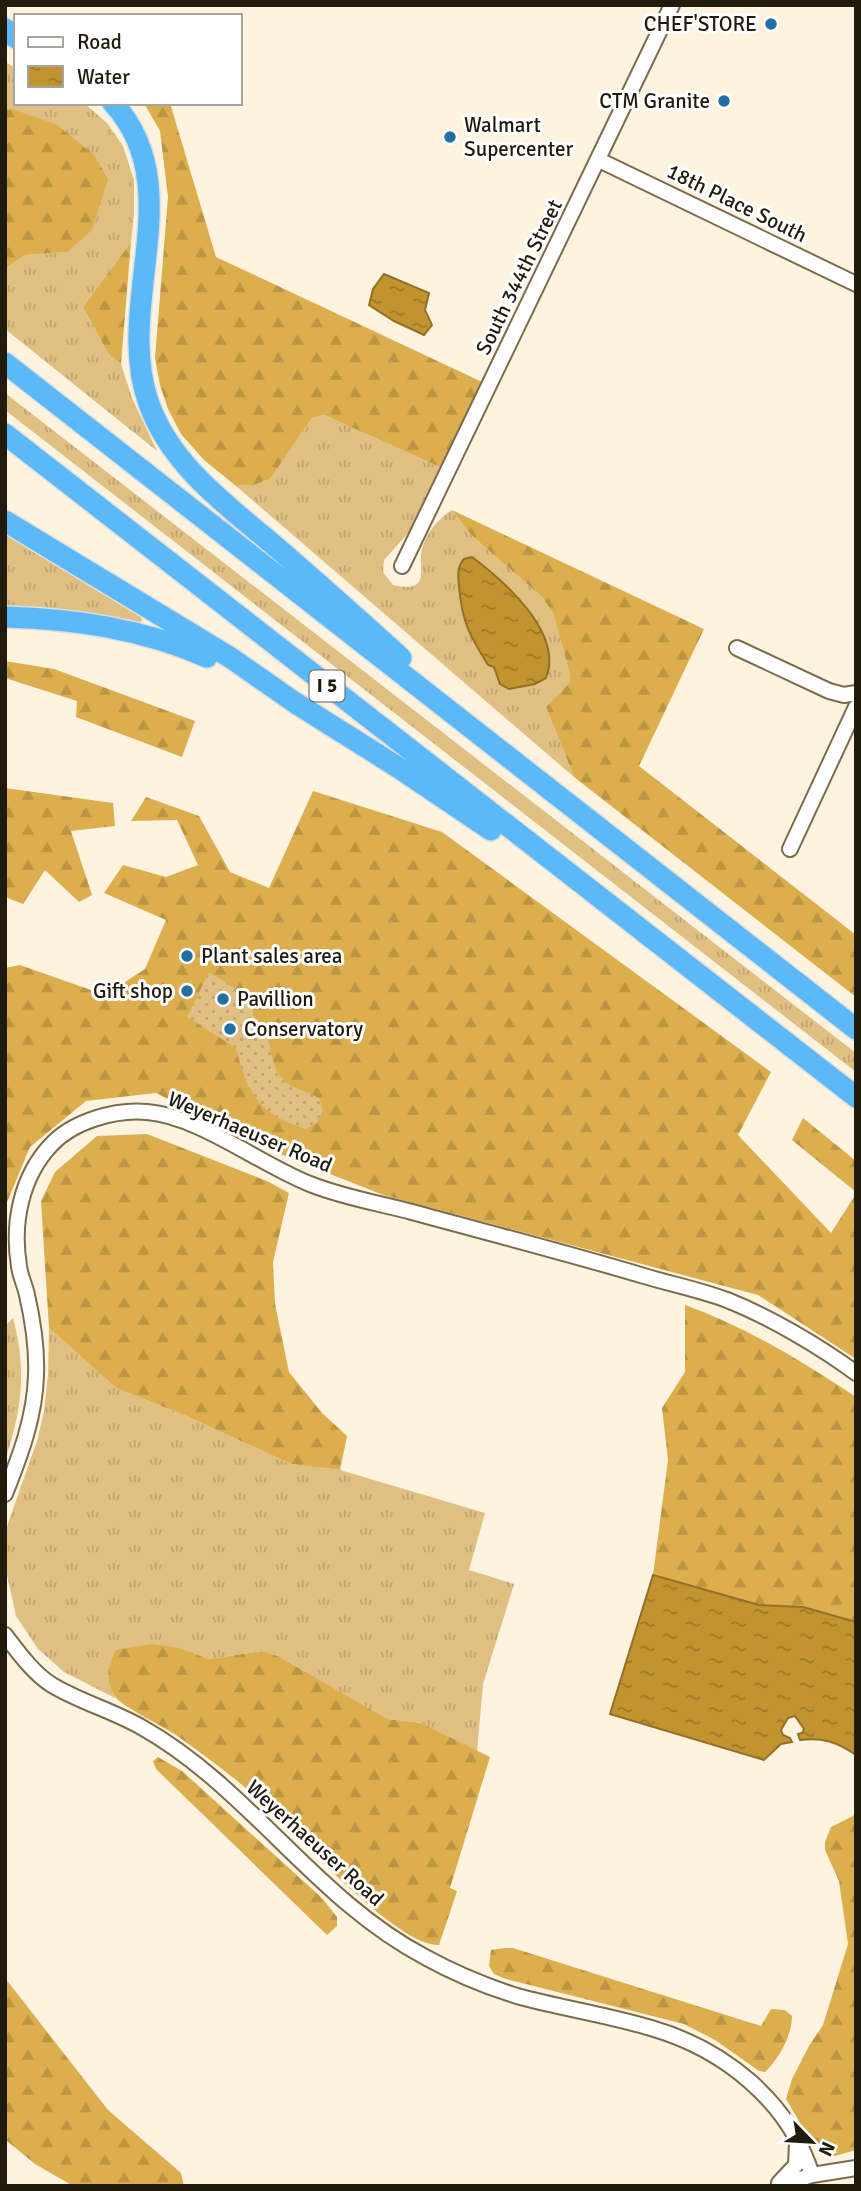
<svg xmlns="http://www.w3.org/2000/svg" width="861" height="2191" font-family="Signika,sans-serif">
  <defs>
    <pattern id="grass-tufts" width="24" height="20" patternUnits="userSpaceOnUse" patternTransform="scale(1.75)"><rect width="24" height="20" fill="#dfbf82"/><path d="M3 7l-1-3M5 7V3M7 7l1-3M15 17l-1-3M17 17v-4M19 17l1-3" fill="none" stroke="#bfa46f"/></pattern>
    <pattern id="forest-firs" width="22" height="20" patternUnits="userSpaceOnUse" patternTransform="scale(1.75)"><rect width="22" height="20" fill="#dcae4d"/><path d="M5 1l3.5 6h-7zM16 11l3.5 6h-7z" fill="#bc9542"/></pattern>
    <pattern id="garden-dots" width="8" height="8" patternUnits="userSpaceOnUse" patternTransform="scale(1.75)"><rect width="8" height="8" fill="#dfbf82"/><path d="M2 2h.1M6 6h.1" fill="none" stroke="#bfa46f" stroke-width="1.8" stroke-linecap="round"/></pattern>
    <pattern id="water-ripples" width="26" height="14" patternUnits="userSpaceOnUse" patternTransform="scale(1.75)"><rect width="26" height="14" fill="#c29430"/><path d="M2 4q2-2 4 0t4 0M15 11q2-2 4 0t4 0" fill="none" stroke="#9d7827"/></pattern>
  </defs>
  <rect width="100%" height="100%" fill="#fef3df"/>
  <path fill="url(#grass-tufts)" d="M 5,62 L 16,68 L 16,103 L 84,103 L 107,123 L 123,146 L 134,180 L 134,214 L 131,242 L 83,307 L 109,355 L 121,364 L 132,398 L 157,451 L 5,329 L 5,269 L 25,255 L 67,252 L 12,109 L 5,110 Z
    M 5,393 L 856,1053 L 856,1072 L 5,410 Z
    M 324,415 L 442,468 L 412,529 L 384,560 L 383,572 L 393,585 C 433,594 417,568 422,549 C 426,533 439,518 452,510 L 471,535 L 542,597 L 553,613 L 570,674 L 569,683 L 546,707 L 574,777 L 236,486 L 254,485 L 270,479 L 312,418 Z
    M 5,530 L 141,614 L 142,621 L 136,623 L 68,610 L 5,607 Z
    M 13,1318 C 27,1369 22,1411 5,1460 L 5,1326 Z
    M 49,1328 L 116,1388 L 184,1415 L 291,1464 L 340,1470 L 485,1513 L 469,1570 L 514,1584 L 483,1684 L 477,1752 L 421,1723 L 388,1719 L 278,1656 L 262,1651 L 209,1659 L 180,1648 L 110,1686 L 115,1698 L 64,1672 L 38,1649 L 16,1616 L 6,1570 L 5,1532 L 38,1438 L 44,1411 L 48,1376 Z"/>
  <path fill="url(#forest-firs)" d="M 144,103 L 170,103 L 216,257 L 482,382 L 442,468 L 324,415 L 312,418 L 270,479 L 254,485 L 236,486 L 204,460 L 181,434 L 168,409 L 160,385 L 155,358 L 168,197 L 160,131 Z
    M 12,109 L 56,124 L 94,155 L 108,179 L 92,230 L 67,252 L 25,255 L 5,269 L 5,110 Z
    M 131,242 L 121,364 L 109,355 L 83,307 Z
    M 452,510 L 704,629 L 639,766 L 856,935 L 856,997 L 574,777 L 546,707 L 569,683 L 570,674 L 553,613 L 542,597 L 471,535 Z
    M 5,661 L 54,669 L 195,721 L 182,757 L 76,717 L 77,701 L 5,678 Z
    M 5,788 L 113,803 L 115,826 L 71,831 L 92,895 L 79,902 L 45,870 L 23,904 L 5,897 Z
    M 313,791 L 442,832 L 771,1072 L 738,1135 L 831,1233 L 856,1194 L 856,1359 L 758,1295 L 383,1195 L 265,1148 L 156,1093 L 86,1101 L 30,1147 L 5,1207 L 5,968 L 20,965 L 105,995 L 145,969 L 166,920 L 104,893 L 123,865 L 166,877 L 198,865 L 177,820 L 131,821 L 146,797 L 199,816 L 230,872 L 269,888 Z
    M 803,1118 L 856,1161 L 856,1192 L 792,1140 Z
    M 147,1134 L 267,1181 L 289,1193 L 273,1262 L 275,1304 L 289,1372 L 322,1413 L 347,1436 L 340,1470 L 291,1464 L 184,1415 L 116,1388 L 49,1328 L 41,1201 L 55,1172 L 97,1136 Z
    M 685,1305 C 746,1327 802,1361 856,1397 L 856,1622 L 803,1607 L 759,1605 L 653,1575 L 668,1460 L 662,1408 L 685,1372 Z
    M 151,1644 L 180,1648 L 209,1659 L 262,1651 L 278,1656 L 388,1719 L 421,1723 L 490,1757 L 450,1888 L 457,1891 L 439,1945 C 396,1946 298,1835 264,1804 C 237,1779 205,1756 176,1735 C 163,1726 120,1706 114,1695 C 105,1680 108,1664 116,1650 Z
    M 158,1757 L 182,1771 L 322,1898 L 337,1917 L 337,1926 L 327,1935 L 156,1769 L 153,1761 Z
    M 856,1812 L 856,2150 L 831,2157 L 812,2143 L 786,2099 L 792,2079 L 809,2046 L 823,2025 L 848,1944 L 839,1881 L 825,1850 L 825,1842 L 831,1827 L 853,1816 Z
    M 505,1948 L 513,1948 L 761,2026 L 771,2009 L 785,2010 L 792,2016 C 792,2035 779,2059 765,2072 L 759,2071 L 715,2040 L 684,2024 L 506,1979 L 494,1974 L 489,1966 L 491,1950 Z
    M 5,1978 L 108,2110 L 181,2173 L 184,2186 L 73,2186 L 35,2164 L 7,2141 L 5,2138 Z"/>
  <path fill="url(#garden-dots)" d="M 209,972 L 242,993 L 253,1005 L 253,1016 C 275,1031 266,1058 281,1077 C 292,1090 307,1090 320,1099 L 323,1110 L 317,1123 L 306,1129 C 259,1115 247,1093 236,1048 L 187,1017 Z"/>
  <path fill="url(#water-ripples)" stroke="#927026" stroke-width="2" d="M 384,274 L 429,293 L 425,310 L 432,325 L 424,335 L 394,321 L 369,305 L 373,289 Z
    M 472,557 C 504,581 564,633 546,678 L 535,684 L 509,689 L 500,684 L 494,667 L 488,665 C 469,634 462,622 459,586 C 458,575 457,567 464,559 Z
    M 653,1575 L 759,1605 L 803,1607 L 856,1622 L 856,1755 C 837,1742 822,1737 800,1740 L 798,1734 L 802,1733 L 804,1729 L 795,1716 L 788,1718 L 781,1730 L 783,1735 L 790,1738 L 792,1742 L 781,1744 L 764,1760 L 610,1714 Z"/>
  <g fill="none" stroke-linecap="round" stroke-linejoin="round">
    <defs>
      <path id="minor" d="M 599,160 L 856,284
        M 402,566 L 672,5
        M 737,648 L 829,691 L 844,695 L 856,693
        M 790,849 L 856,707
        M 5,1494 C 20,1456 35,1417 36,1375 C 37,1349 33,1321 27,1295 C 25,1285 20,1276 19,1266 C 12,1223 21,1177 51,1145 C 73,1121 116,1109 147,1112 C 199,1116 261,1165 310,1184 C 342,1197 378,1203 412,1212 C 489,1233 567,1253 644,1276 C 671,1284 700,1290 727,1300 C 770,1317 819,1346 856,1373
        M 5,1635 C 18,1652 34,1674 52,1685 C 80,1702 114,1711 143,1728 C 249,1788 316,1900 425,1957 C 454,1973 485,1986 517,1996 C 561,2008 607,2015 651,2028 C 724,2049 789,2101 812,2175
        M 779,2183 L 796,2165 L 797,2143
        M 780,2186 L 812,2175 L 856,2168"/>
      <path id="highway" d="M 5,29 L 16,38
        M 113,103 C 191,188 113,305 149,404 C 172,468 232,509 282,552 C 322,587 362,622 401,658
        M 5,363 L 856,1029
        M 5,434 L 856,1097
        M 5,521 L 231,658 L 294,702 L 399,768 L 491,830
        M 5,617 C 76,619 142,629 207,657"/>
    </defs>
    <use href="#minor" stroke="#7b6c4e" stroke-width="18"/>
    <use href="#highway" stroke="#e0dfdd" stroke-width="24"/>
    <use href="#minor" stroke="#fff" stroke-width="14"/>
    <use href="#highway" stroke="#5cb9f9" stroke-width="21"/>
  </g>
  <g fill="#2270a2" stroke="#fff" stroke-width="2.5">
    <circle cx="771" cy="24" r="7"/>
    <circle cx="724" cy="101" r="7"/>
    <circle cx="450" cy="137" r="7"/>
    <circle cx="187" cy="956" r="7"/>
    <circle cx="187" cy="991" r="7"/>
    <circle cx="223" cy="999" r="7"/>
    <circle cx="230" cy="1029" r="7"/>
  </g>
  <g text-anchor="middle" dominant-baseline="central" stroke-width="6" stroke-linejoin="round" paint-order="stroke">
    <rect fill="#fff" stroke="#645f56" stroke-width="2" x="309.5" y="670.5" width="35" height="31" rx="5"/>
    <g font-size="19" font-weight="bold" fill="#211b0e">
      <text x="327" y="686">I 5</text>
    </g>
    <g font-size="21" fill="#211b0e" stroke="#fff" text-anchor="start">
      <text x="757" y="24" text-anchor="end">CHEF'STORE</text>
      <text x="710" y="101" text-anchor="end">CTM Granite</text>
      <text x="464" y="125">Walmart<tspan x="464" dy="24">Supercenter</tspan></text>
      <text x="201" y="956">Plant sales area</text>
      <text x="173" y="991" text-anchor="end">Gift shop</text>
      <text x="237" y="999">Pavillion</text>
      <text x="244" y="1029">Conservatory</text>
    </g>
    <g font-size="21" fill="#211b0e" stroke="#fff">
      <text transform="translate(737 203) rotate(26)">18th Place South</text>
      <text transform="translate(519 277) rotate(-64)">South 344th Street</text>
      <text transform="translate(250 1132) rotate(23)">Weyerhaeuser Road</text>
      <text transform="translate(315 1843) rotate(42)">Weyerhaeuser Road</text>
    </g>
  </g>
  <rect width="861" height="2191" fill="none" stroke="#211b0e" stroke-width="14"/>
  <rect x="14" y="14" width="228" height="91" fill="#ffffff" stroke="#a6a49f" stroke-width="2"/>
  <rect x="28" y="37" width="35" height="10" fill="#ffffff" stroke="#a6a49f" stroke-width="2"/>
  <text x="77" y="49" font-size="21" fill="#211b0e">Road</text>
  <rect x="28" y="66" width="35" height="21" fill="url(#water-ripples)" stroke="#a6a49f" stroke-width="2"/>
  <text x="77" y="84" font-size="21" fill="#211b0e">Water</text>
  <g transform="translate(812 2142) rotate(115)" stroke="#ffffff" stroke-width="5" paint-order="stroke">
  <path d="M0-5L12 26L0 18L-12 26Z" fill="#211b0e"/>
  <text y="-10" font-size="19" font-weight="bold" text-anchor="middle" fill="#211b0e">N</text>
  </g>
</svg>
